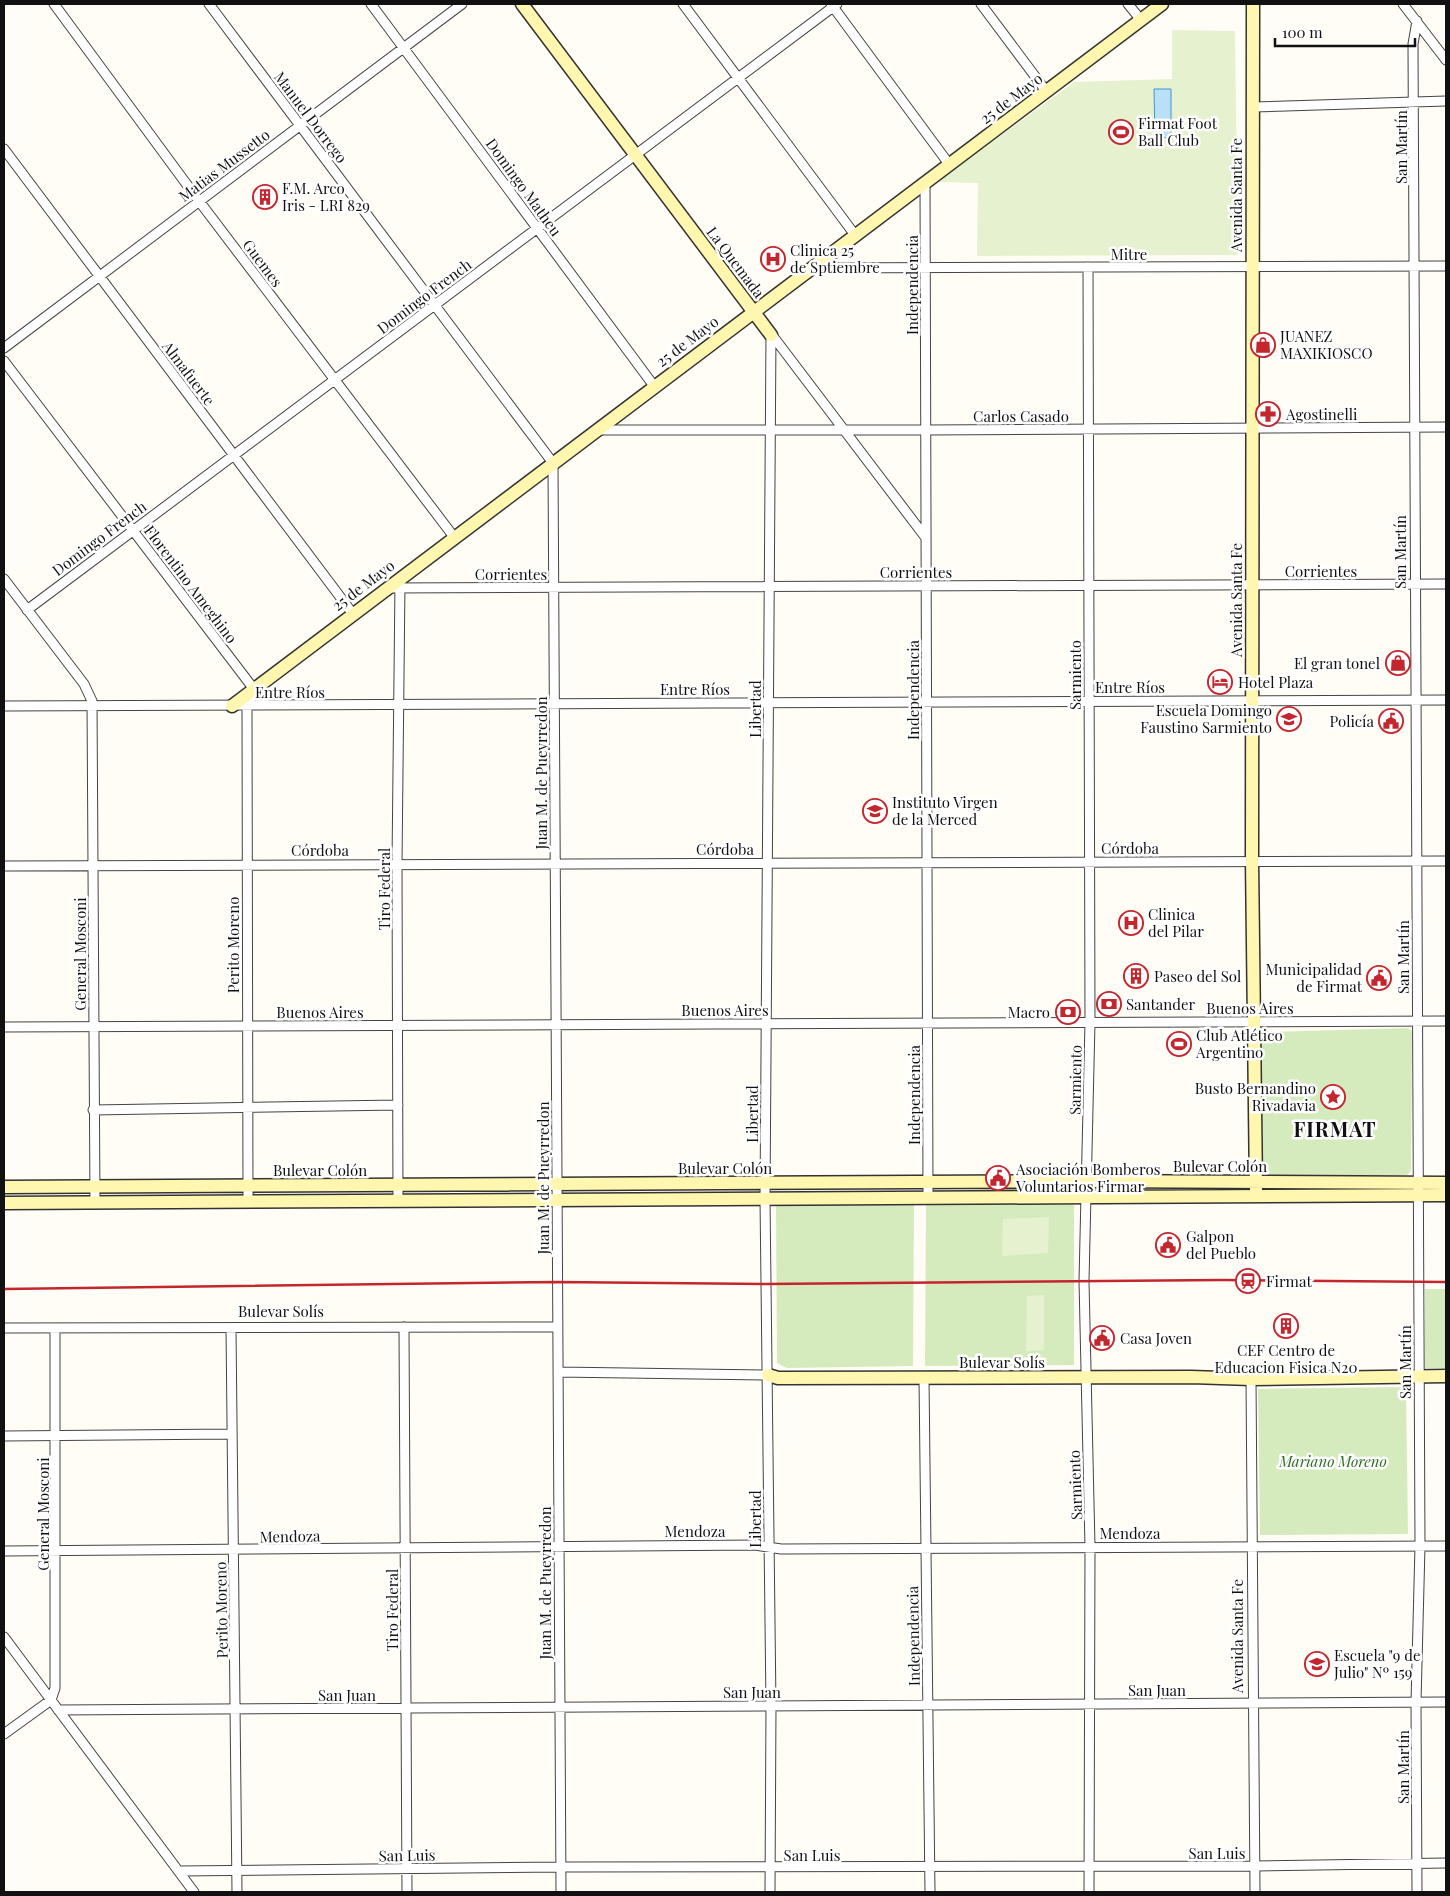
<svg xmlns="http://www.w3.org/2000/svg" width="1450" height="1896" font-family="'Playfair Display',serif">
  <rect width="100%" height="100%" fill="#fffdf5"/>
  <path fill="#d5ebbd" d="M 1408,1028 L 1412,1031 L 1411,1171 L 1407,1175 L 1268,1176 L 1260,1171 L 1259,1040 L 1267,1032 Z
    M 776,1204 L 914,1204 L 913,1366 L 787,1368 L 777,1363 Z
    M 926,1204 L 1074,1205 L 1074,1365 L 925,1366 Z
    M 1425,1289 L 1446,1289 L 1446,1368 L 1425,1368 Z
    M 1406,1387 L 1408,1534 L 1260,1535 L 1258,1389 Z"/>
  <path fill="#e6f2cf" d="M 1172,30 L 1235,31 L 1238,255 L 977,256 L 978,183 L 936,182 L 986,146 L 986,139 L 996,139 L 1074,82 L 1172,79 Z
    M 1049,1217 L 1048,1253 L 1002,1256 L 1003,1219 Z
    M 1044,1295 L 1044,1350 L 1026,1351 L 1027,1296 Z"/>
  <path fill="#b9e0f7" stroke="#3f96cf" d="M 1154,89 L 1171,89 L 1171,139 L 1162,137 L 1155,139 Z"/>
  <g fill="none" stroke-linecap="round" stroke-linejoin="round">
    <defs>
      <path id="street" d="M 54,4 L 199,201 L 454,537
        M 209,4 L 553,463 L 561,1892
        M 371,4 L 654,386
        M 683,4 L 855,235
        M 831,4 L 949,164
        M 981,4 L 1046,91
        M 1128,4 L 1141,20
        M 1403,4 L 1446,60
        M 1417,21 L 1413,44 L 1420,1546 L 1416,1702 L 1417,1892
        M 1253,107 L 1446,101
        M 4,149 L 353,614
        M 925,182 L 928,1198
        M 1088,267 L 1090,1022 L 1084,1281 L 1090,1547 L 1089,1892
        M 812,268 L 1446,266
        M 772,335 L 926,538
        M 4,348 L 462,4
        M 4,361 L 266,705
        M 597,430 L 926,430 L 1446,427
        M 4,579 L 84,684 L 92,701 L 95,1202
        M 389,588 L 1446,584
        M 27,610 L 837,4
        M 4,706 L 1446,700
        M 4,866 L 1446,861
        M 4,1027 L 1446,1021
        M 93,1110 L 398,1105
        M 398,1201 L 397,864 L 400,582
        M 248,1202 L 247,706 L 250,700
        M 404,1327 L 407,1892
        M 4,1328 L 557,1327
        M 231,1328 L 237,1892
        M 558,1372 L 768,1375
        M 924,1379 L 930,1892
        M 1251,1379 L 1255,1892
        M 4,1436 L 232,1434
        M 4,1551 L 755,1545 L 781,1549 L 1446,1546
        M 4,1637 L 194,1892
        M 58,1710 L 1446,1702
        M 4,1734 L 51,1700 L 55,1688 L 55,1328
        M 179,1871 L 560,1867 L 1255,1866 L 1446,1863
        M 770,1892 L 771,1706 L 765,1199 L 771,335"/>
      <path id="secondary" d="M 522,4 L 771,335
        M 1253,4 L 1252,861 L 1256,1189
        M 232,706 L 1162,4
        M 4,1187 L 1086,1181 L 1446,1183
        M 4,1203 L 1446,1195
        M 768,1375 L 778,1378 L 1191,1377 L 1251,1379 L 1446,1376"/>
    </defs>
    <use href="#street" stroke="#444" stroke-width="11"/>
    <use href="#secondary" stroke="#333" stroke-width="15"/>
    <use href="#street" stroke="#fff" stroke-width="9"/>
    <use href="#secondary" stroke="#fff6b0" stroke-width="12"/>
    <path stroke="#c4262e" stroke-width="2.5" d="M 4,1289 L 557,1282 L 766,1284 L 1221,1280 L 1446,1282"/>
  </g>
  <defs>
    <symbol id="stadium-ring" viewBox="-11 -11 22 22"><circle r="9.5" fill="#fff" stroke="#c4262e" stroke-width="1.5"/><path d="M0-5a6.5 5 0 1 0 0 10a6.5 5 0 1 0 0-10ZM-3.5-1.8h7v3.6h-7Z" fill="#c4262e"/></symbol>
    <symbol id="building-ring" viewBox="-11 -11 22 22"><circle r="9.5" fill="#fff" stroke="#c4262e" stroke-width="1.5"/><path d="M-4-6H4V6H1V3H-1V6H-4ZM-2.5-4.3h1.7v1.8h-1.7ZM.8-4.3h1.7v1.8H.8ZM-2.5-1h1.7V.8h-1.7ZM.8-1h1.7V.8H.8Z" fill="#c4262e"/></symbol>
    <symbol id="hospital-ring" viewBox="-11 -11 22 22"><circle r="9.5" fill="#fff" stroke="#c4262e" stroke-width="1.5"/><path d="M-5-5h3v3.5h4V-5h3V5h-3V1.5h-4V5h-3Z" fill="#c4262e"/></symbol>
    <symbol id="shop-ring" viewBox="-11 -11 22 22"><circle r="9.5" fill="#fff" stroke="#c4262e" stroke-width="1.5"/><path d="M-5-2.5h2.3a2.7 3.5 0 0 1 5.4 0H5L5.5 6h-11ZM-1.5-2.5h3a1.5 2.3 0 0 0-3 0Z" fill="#c4262e"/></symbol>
    <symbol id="pharmacy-ring" viewBox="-11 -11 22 22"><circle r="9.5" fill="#fff" stroke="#c4262e" stroke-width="1.5"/><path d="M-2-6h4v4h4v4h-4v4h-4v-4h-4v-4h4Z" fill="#c4262e"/></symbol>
    <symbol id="hotel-ring" viewBox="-11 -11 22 22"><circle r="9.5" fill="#fff" stroke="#c4262e" stroke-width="1.5"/><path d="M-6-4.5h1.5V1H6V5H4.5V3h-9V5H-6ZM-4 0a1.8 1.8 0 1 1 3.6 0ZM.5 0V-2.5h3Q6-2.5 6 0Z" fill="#c4262e"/></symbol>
    <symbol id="school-ring" viewBox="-11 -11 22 22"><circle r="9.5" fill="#fff" stroke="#c4262e" stroke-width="1.5"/><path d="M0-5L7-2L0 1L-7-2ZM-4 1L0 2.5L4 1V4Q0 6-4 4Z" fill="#c4262e"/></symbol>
    <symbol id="civic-ring" viewBox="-11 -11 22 22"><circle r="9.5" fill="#fff" stroke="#c4262e" stroke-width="1.5"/><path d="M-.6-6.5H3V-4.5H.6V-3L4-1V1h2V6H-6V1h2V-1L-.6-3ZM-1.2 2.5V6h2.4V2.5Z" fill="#c4262e"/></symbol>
    <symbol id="bank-ring" viewBox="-11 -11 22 22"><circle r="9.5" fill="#fff" stroke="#c4262e" stroke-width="1.5"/><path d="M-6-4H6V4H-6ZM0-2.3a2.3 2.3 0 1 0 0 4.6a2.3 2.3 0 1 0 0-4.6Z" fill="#c4262e"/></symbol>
    <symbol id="sight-ring" viewBox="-11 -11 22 22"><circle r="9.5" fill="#fff" stroke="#c4262e" stroke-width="1.5"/><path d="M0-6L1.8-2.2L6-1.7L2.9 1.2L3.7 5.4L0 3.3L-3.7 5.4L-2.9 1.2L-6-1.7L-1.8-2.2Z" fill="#c4262e"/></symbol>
    <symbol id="station-ring" viewBox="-11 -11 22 22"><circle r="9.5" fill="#fff" stroke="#c4262e" stroke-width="1.5"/><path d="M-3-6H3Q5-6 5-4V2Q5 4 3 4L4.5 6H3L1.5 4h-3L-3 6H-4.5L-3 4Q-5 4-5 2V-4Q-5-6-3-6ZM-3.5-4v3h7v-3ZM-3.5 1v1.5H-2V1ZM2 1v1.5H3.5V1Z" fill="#c4262e"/></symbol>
  </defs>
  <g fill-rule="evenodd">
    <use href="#stadium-ring" x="1107" y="118" width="28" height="28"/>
    <use href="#building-ring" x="251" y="183" width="28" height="28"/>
    <use href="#hospital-ring" x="759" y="245" width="28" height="28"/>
    <use href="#shop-ring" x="1249" y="331" width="28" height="28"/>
    <use href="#pharmacy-ring" x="1254" y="400" width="28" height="28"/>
    <use href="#shop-ring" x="1384" y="649" width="28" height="28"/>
    <use href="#hotel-ring" x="1206" y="668" width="28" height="28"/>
    <use href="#school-ring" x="1275" y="705" width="28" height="28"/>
    <use href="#civic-ring" x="1377" y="707" width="28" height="28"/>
    <use href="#school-ring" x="861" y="797" width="28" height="28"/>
    <use href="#hospital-ring" x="1117" y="909" width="28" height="28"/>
    <use href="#building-ring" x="1122" y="962" width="28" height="28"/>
    <use href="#civic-ring" x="1365" y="964" width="28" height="28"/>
    <use href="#bank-ring" x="1095" y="990" width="28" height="28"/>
    <use href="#bank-ring" x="1054" y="998" width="28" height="28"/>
    <use href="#stadium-ring" x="1165" y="1030" width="28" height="28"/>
    <use href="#sight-ring" x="1319" y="1083" width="28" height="28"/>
    <use href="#civic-ring" x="984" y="1164" width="28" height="28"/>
    <use href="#civic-ring" x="1154" y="1231" width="28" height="28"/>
    <use href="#station-ring" x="1234" y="1267" width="28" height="28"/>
    <use href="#building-ring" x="1272" y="1312" width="28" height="28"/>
    <use href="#civic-ring" x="1088" y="1324" width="28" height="28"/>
    <use href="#school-ring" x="1303" y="1650" width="28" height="28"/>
  </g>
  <g text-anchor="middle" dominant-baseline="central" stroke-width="5" stroke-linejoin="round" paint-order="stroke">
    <g font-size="15" fill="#111" stroke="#fff">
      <text transform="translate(1011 98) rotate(-37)">25 de Mayo</text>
      <text transform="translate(311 117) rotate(53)">Manuel Dorrego</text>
      <text transform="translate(1401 147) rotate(-90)">San Martín</text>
      <text transform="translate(224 165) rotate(-37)">Matias Mussetto</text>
      <text transform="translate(524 187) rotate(54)">Domingo Matheu</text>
      <text transform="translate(1236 195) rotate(-90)">Avenida Santa Fe</text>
      <text x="1129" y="254">Mitre</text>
      <text transform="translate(736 262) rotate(53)">La Quemada</text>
      <text transform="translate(263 263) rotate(53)">Guemes</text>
      <text transform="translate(912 285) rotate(-90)">Independencia</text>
      <text transform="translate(424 296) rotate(-37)">Domingo French</text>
      <text transform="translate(687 341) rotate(-37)">25 de Mayo</text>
      <text transform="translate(189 373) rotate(53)">Almafuerte</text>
      <text x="1021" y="416">Carlos Casado</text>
      <text transform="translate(99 538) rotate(-37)">Domingo French</text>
      <text transform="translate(1400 552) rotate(-90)">San Martín</text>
      <text x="1321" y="571">Corrientes</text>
      <text x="916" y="572">Corrientes</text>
      <text x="511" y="574">Corrientes</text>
      <text transform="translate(191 584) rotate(53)">Florentino Ameghino</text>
      <text transform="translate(363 585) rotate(-37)">25 de Mayo</text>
      <text transform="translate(1236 600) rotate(-90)">Avenida Santa Fe</text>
      <text transform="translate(1075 675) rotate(-90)">Sarmiento</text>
      <text x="1130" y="687">Entre Ríos</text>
      <text x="695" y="689">Entre Ríos</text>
      <text transform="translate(913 690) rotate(-90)">Independencia</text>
      <text x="290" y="692">Entre Ríos</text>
      <text transform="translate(755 709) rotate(-90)">Libertad</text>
      <text transform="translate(541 773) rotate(-90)">Juan M. de Pueyrredon</text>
      <text x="1130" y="848">Córdoba</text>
      <text x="725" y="849">Córdoba</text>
      <text x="320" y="850">Córdoba</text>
      <text transform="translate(384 889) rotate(-90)">Tiro Federal</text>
      <text transform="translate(233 945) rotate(-90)">Perito Moreno</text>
      <text transform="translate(80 954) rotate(-90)">General Mosconi</text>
      <text transform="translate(1403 957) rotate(-90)">San Martín</text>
      <text x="1250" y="1008">Buenos Aires</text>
      <text x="725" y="1010">Buenos Aires</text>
      <text x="320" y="1012">Buenos Aires</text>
      <text transform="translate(1075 1080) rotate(-89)">Sarmiento</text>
      <text transform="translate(914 1095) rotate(-90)">Independencia</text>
      <text transform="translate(752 1114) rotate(-90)">Libertad</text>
      <text x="1220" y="1166">Bulevar Colón</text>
      <text x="725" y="1168">Bulevar Colón</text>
      <text x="320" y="1170">Bulevar Colón</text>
      <text transform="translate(543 1178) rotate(-90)">Juan M. de Pueyrredon</text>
      <text x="281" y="1311">Bulevar Solís</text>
      <text x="1002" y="1362">Bulevar Solís</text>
      <text transform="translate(1405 1362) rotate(-90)">San Martín</text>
      <text transform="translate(1075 1485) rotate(-92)">Sarmiento</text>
      <text transform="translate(43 1514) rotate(-90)">General Mosconi</text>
      <text transform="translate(755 1519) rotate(-90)">Libertad</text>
      <text x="695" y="1531">Mendoza</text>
      <text x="1130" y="1533">Mendoza</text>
      <text transform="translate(290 1536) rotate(-1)">Mendoza</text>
      <text transform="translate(545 1583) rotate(-90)">Juan M. de Pueyrredon</text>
      <text transform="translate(221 1610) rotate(-91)">Perito Moreno</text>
      <text transform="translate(392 1610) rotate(-90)">Tiro Federal</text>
      <text transform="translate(913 1636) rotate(-91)">Independencia</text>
      <text transform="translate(1237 1636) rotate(-90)">Avenida Santa Fe</text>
      <text x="1157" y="1690">San Juan</text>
      <text x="752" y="1692">San Juan</text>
      <text x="347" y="1695">San Juan</text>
      <text transform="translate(1403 1767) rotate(-90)">San Martín</text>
      <text x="1217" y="1853">San Luis</text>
      <text transform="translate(407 1855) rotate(-1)">San Luis</text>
      <text x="812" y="1855">San Luis</text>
    </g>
    <g font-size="15" fill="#111" stroke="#fff" text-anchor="start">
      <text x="1138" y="123">Firmat Foot<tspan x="1138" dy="17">Ball Club</tspan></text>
      <text x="282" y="188">F.M. Arco<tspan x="282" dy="17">Iris - LRI 829</tspan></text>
      <text x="790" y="250">Clinica 25<tspan x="790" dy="17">de Sptiembre</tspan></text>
      <text x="1280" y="336">JUANEZ<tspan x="1280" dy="17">MAXIKIOSCO</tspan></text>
      <text x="1286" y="414">Agostinelli</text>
      <text x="1380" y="663" text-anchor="end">El gran tonel</text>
      <text x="1238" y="682">Hotel Plaza</text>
      <text x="1272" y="710" text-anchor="end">Escuela Domingo<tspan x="1272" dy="17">Faustino Sarmiento</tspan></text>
      <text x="1374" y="721" text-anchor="end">Policía</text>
      <text x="892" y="802">Instituto Virgen<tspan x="892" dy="17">de la Merced</tspan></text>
      <text x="1148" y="914">Clinica<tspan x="1148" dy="17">del Pilar</tspan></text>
      <text x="1362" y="969" text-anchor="end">Municipalidad<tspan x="1362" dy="17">de Firmat</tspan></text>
      <text x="1154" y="976">Paseo del Sol</text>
      <text x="1126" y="1004">Santander</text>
      <text x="1050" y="1012" text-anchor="end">Macro</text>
      <text x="1196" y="1035">Club Atlético<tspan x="1196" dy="17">Argentino</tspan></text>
      <text x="1316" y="1088" text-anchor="end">Busto Bernandino<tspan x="1316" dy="17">Rivadavia</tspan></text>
      <text x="1016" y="1169">Asociación Bomberos<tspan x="1016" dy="17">Voluntarios Firmar</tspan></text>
      <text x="1186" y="1236">Galpon<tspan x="1186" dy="17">del Pueblo</tspan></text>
      <text x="1266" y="1281">Firmat</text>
      <text x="1120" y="1338">Casa Joven</text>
      <text x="1286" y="1350" text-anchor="middle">CEF Centro de<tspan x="1286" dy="17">Educacion Fisica N20</tspan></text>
      <text x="1334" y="1655">Escuela "9 de<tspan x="1334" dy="17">Julio" Nº 159</tspan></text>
    </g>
    <g font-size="15" font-style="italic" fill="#2f6b1f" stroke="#fff">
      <text x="1333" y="1461">Mariano Moreno</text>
    </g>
    <g font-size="20" font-weight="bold" letter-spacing="1" fill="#111" stroke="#fff">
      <text x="1335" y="1128">FIRMAT</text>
    </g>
  </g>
  <rect width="1450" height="1896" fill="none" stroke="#111111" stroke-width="10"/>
  <path d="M1275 38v8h140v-8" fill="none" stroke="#111111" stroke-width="2.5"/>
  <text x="1282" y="38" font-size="15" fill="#111111" stroke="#ffffff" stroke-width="4" paint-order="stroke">100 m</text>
</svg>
